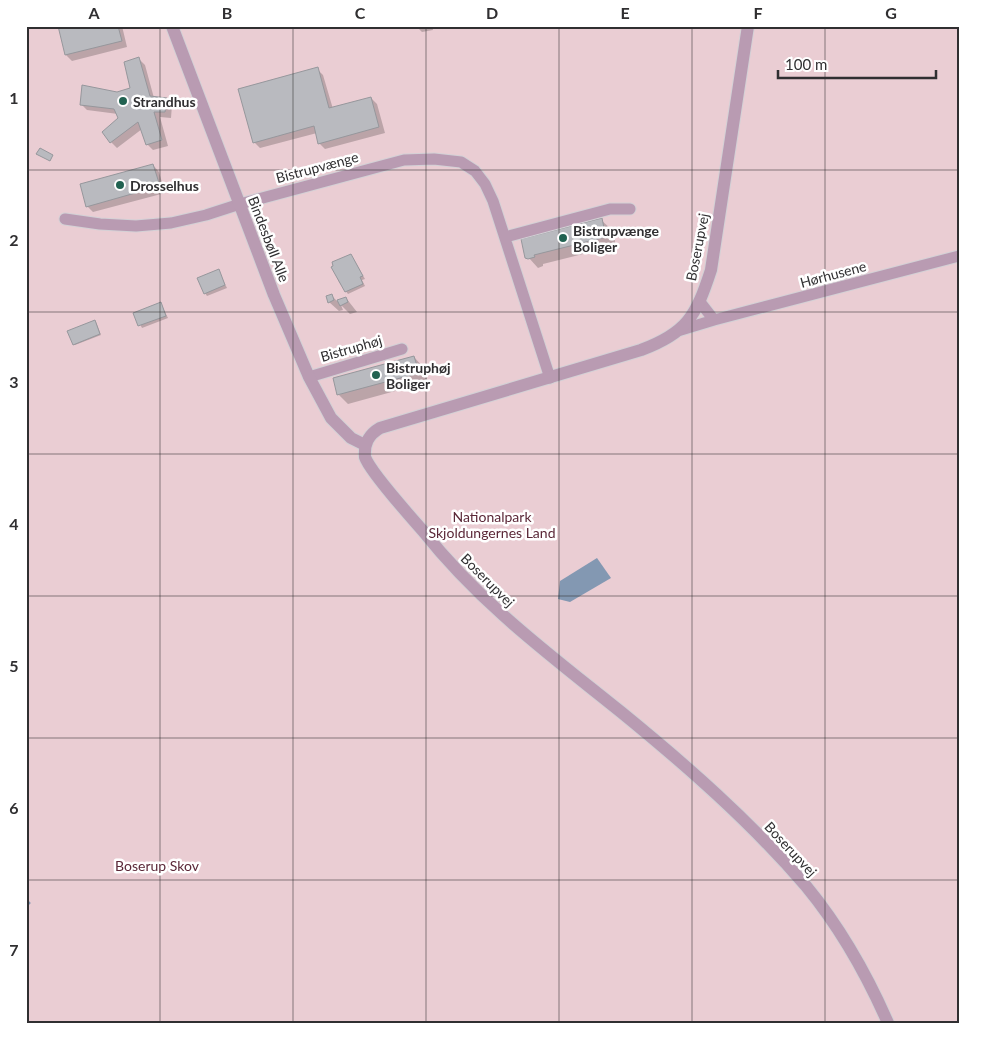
<svg xmlns="http://www.w3.org/2000/svg" width="985" height="1049" font-family="Lato,sans-serif">
  <rect width="100%" height="100%" fill="#f7f5fa"/>
  <path fill="#eacdd3" d="M 26,26 L 959,26 L 959,1023 L 26,1023 Z"/>
  <path fill="#8398b2" d="M 597,558 L 611,578 L 570,602 L 558,599 L 560,581 Z"/>
  <path fill="#0003" d="M 59,26 L 122,26 L 127,47 L 72,61 L 66,55 Z
    M 416,26 L 432,26 L 433,30 L 422,32 Z
    M 139,59 L 145,65 L 154,98 L 166,99 L 172,105 L 171,118 L 160,117 L 168,146 L 153,150 L 147,144 L 142,129 L 117,148 L 111,142 L 120,119 L 118,114 L 87,110 L 81,104 L 131,89 Z
    M 317,69 L 323,75 L 333,109 L 371,98 L 377,104 L 385,133 L 325,149 L 319,143 L 317,133 L 260,148 L 254,142 Z
    M 153,165 L 159,172 L 165,193 L 93,212 L 87,206 Z
    M 601,220 L 611,229 L 615,238 L 615,246 L 543,264 L 543,266 L 538,268 L 529,258 L 522,240 Z
    M 353,258 L 365,279 L 362,280 L 365,286 L 348,294 L 339,282 L 333,268 Z
    M 218,270 L 227,288 L 207,296 L 205,293 Z
    M 331,295 L 337,301 L 346,298 L 357,312 L 350,314 L 341,305 L 343,310 L 339,311 L 329,302 Z
    M 161,304 L 168,318 L 142,328 L 135,314 Z
    M 96,322 L 101,335 L 75,345 L 74,344 Z
    M 414,357 L 423,367 L 428,382 L 348,404 L 339,395 Z"/>
  <g fill="none" stroke-linecap="round" stroke-linejoin="round">
    <path stroke="#8398b2" stroke-width="3" d="M 26,904 L 29,903"/>
  </g>
  <path fill="#b9babf" stroke="#96979c" d="M 58,26 L 118,26 L 122,41 L 65,55 Z
    M 139,57 L 150,96 L 167,98 L 165,112 L 154,112 L 162,140 L 146,145 L 138,122 L 110,143 L 102,132 L 118,118 L 114,109 L 80,105 L 82,85 L 117,92 L 130,88 L 124,62 Z
    M 318,67 L 329,108 L 371,97 L 379,127 L 318,144 L 314,126 L 253,143 L 238,89 Z
    M 40,148 L 53,155 L 50,161 L 36,154 Z
    M 153,164 L 160,186 L 86,207 L 80,184 Z
    M 602,218 L 604,228 L 606,227 L 606,237 L 534,255 L 535,257 L 528,259 L 525,258 L 521,239 Z
    M 351,254 L 363,276 L 360,277 L 363,284 L 345,292 L 331,267 L 333,266 L 332,262 Z
    M 219,269 L 225,285 L 204,294 L 197,278 Z
    M 332,294 L 334,300 L 328,303 L 326,296 Z
    M 346,297 L 348,302 L 340,306 L 337,300 Z
    M 161,302 L 166,316 L 138,326 L 133,313 Z
    M 95,320 L 100,334 L 73,345 L 67,331 Z
    M 414,356 L 419,373 L 337,395 L 333,378 Z"/>
  <g fill="none" stroke-linecap="round" stroke-linejoin="round">
    <defs>
      <path id="minor" d="M 65,219 L 100,224 L 136,226 L 171,223 L 206,215 L 240,204 L 404,160 L 434,159 L 461,162 L 475,171 L 485,184 L 493,201 L 550,378
        M 505,237 L 610,209 L 630,209
        M 700,302 L 714,320 L 959,256
        M 681,330 L 714,320
        M 309,377 L 402,349"/>
      <path id="tertiary" d="M 172,26 L 274,295 L 309,377 L 331,418 L 351,438 L 365,445
        M 748,26 L 711,270 C 696,316 687,333 641,350 L 380,428 C 368,435 364,444 365,457 C 370,472 410,516 423,531 C 481,604 549,654 621,712 C 686,765 751,822 806,886 C 839,926 867,975 888,1023"/>
    </defs>
    <use href="#minor" stroke="#d3d1d6" stroke-width="13"/>
    <use href="#tertiary" stroke="#d3d1d6" stroke-width="14"/>
    <use href="#minor" stroke="#b99bb2" stroke-width="11"/>
    <use href="#tertiary" stroke="#b99bb2" stroke-width="12"/>
  </g>
  <path fill="none" stroke="#302f31" stroke-width="1" stroke-opacity="0.55" d="M 160,26 L 160,1023M 293,26 L 293,1023M 426,26 L 426,1023M 559,26 L 559,1023M 692,26 L 692,1023M 825,26 L 825,1023M 26,170 L 959,170M 26,312 L 959,312M 26,454 L 959,454M 26,596 L 959,596M 26,738 L 959,738M 26,880 L 959,880"/>
  <g fill="#216251" stroke="#fff" stroke-width="2">
    <circle cx="123" cy="101" r="5"/>
    <circle cx="120" cy="185" r="5"/>
    <circle cx="563" cy="238" r="5"/>
    <circle cx="376" cy="375" r="5"/>
  </g>
  <g text-anchor="middle" dominant-baseline="central" stroke-width="5" stroke-linejoin="round" paint-order="stroke">
    <g font-size="14" font-weight="bold" fill="#302f31" stroke="#fff" text-anchor="start">
      <text x="133" y="101">Strandhus</text>
      <text x="130" y="185">Drosselhus</text>
      <text x="573" y="230">Bistrupvænge<tspan x="573" dy="16">Boliger</tspan></text>
      <text x="386" y="367">Bistruphøj<tspan x="386" dy="16">Boliger</tspan></text>
    </g>
    <g font-size="14" fill="#302f31" stroke="#fff">
      <text transform="translate(317 167) rotate(-15)">Bistrupvænge</text>
      <text transform="translate(269 239) rotate(69)">Bindesbøll Alle</text>
      <text transform="translate(697 247) rotate(-79)">Boserupvej</text>
      <text transform="translate(833 274) rotate(-15)">Hørhusene</text>
      <text transform="translate(351 348) rotate(-16)">Bistruphøj</text>
      <text transform="translate(488 580) rotate(45)">Boserupvej</text>
      <text transform="translate(791 849) rotate(47)">Boserupvej</text>
    </g>
    <g font-size="14" fill="#5b2838" stroke="#fff">
      <text x="492" y="516">Nationalpark<tspan x="492" dy="16">Skjoldungernes Land</tspan></text>
      <text x="157" y="865">Boserup Skov</text>
    </g>
  </g>
  <rect width="985" height="1049" fill="none" stroke="#ffffff" stroke-width="55"/>
  <path d="M778 70v8h158v-8" fill="none" stroke="#302f31" stroke-width="2.5"/>
  <text x="785" y="70" font-size="15" fill="#302f31" stroke="#ffffff" stroke-width="4" paint-order="stroke">100 m</text>
  <rect x="28" y="28" width="930" height="994" fill="none" stroke="#302f31" stroke-width="2"/>
  <g font-size="16" text-anchor="middle" font-weight="bold" fill="#302f31">
    <text x="94" y="19">A</text>
    <text x="227" y="19">B</text>
    <text x="360" y="19">C</text>
    <text x="492" y="19">D</text>
    <text x="625" y="19">E</text>
    <text x="758" y="19">F</text>
    <text x="891" y="19">G</text>
    <text x="14" y="104">1</text>
    <text x="14" y="246">2</text>
    <text x="14" y="388">3</text>
    <text x="14" y="530">4</text>
    <text x="14" y="672">5</text>
    <text x="14" y="814">6</text>
    <text x="14" y="956">7</text>
  </g>
</svg>
